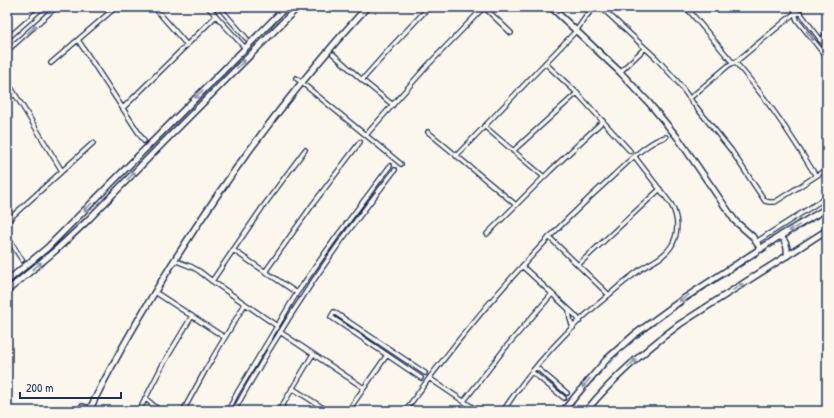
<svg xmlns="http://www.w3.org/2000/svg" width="834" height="418" font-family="'Patrick Hand',sans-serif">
  <rect width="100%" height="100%" fill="#fbf7ec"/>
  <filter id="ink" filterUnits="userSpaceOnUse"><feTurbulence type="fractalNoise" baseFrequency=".025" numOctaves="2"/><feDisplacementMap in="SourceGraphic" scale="8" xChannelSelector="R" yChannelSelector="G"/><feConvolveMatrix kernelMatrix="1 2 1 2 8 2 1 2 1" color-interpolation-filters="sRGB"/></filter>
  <g filter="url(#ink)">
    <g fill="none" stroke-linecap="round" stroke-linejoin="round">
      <defs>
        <path id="street" d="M 154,7 L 187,45
          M 208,7 L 245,48
          M 219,7 L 247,39
          M 484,7 L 511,33
          M 686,7 L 733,63
          M 795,7 L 796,17 L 797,20 L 827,58
          M 603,9 L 656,58 L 677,81 L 693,103 L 731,150 L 765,201 L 769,202 L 775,202 L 827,169
          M 796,12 L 801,14 L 827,48
          M 7,39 L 43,7
          M 78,40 L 144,141
          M 820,40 L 827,34
          M 7,51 L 56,7
          M 333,54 L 362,80 L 393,105
          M 735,62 C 766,97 792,136 816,176
          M 51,63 L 116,7
          M 545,63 L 577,93 L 630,151
          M 620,72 L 645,48
          M 296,78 L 401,164
          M 362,80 L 394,44 L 429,7
          M 7,81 L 62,171
          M 690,98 L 729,65 L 737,61 L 796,12
          M 7,99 L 15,94
          M 123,108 L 216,16
          M 484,126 L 544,177
          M 428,132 L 516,205
          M 366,135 L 428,65 L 484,7
          M 513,151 L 577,93
          M 456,156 L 576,31 L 585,18 L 594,7
          M 7,221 L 93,143
          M 487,234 L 550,171 L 603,121
          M 7,236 L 22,260
          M 549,237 L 609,295
          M 756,242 L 827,197
          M 233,250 L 297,293
          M 174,260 L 179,262 L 192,267 L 199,271 L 212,281 L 277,326
          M 578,265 L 660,189
          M 522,266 L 575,315 L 580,321
          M 265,272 L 313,204 L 360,142
          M 212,281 L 262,208 L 305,150
          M 158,294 L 224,337
          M 569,310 L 570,319 L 573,328
          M 280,332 L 364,388
          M 536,367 L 567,393
          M 532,372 L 564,398
          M 421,378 L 331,317 L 334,312 L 425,373
          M 429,378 L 478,411
          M 292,388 L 328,411
          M 145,398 L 160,411
          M 464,401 L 506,347 L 552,294
          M 139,411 L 162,366 L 192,316
          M 183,411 L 206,369 L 245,304
          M 228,411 L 237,393 L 297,293 L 337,236 L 390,166
          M 234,411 C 265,355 299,300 336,248 C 355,221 375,196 395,170
          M 279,411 L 313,354
          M 348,411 L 387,355
          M 405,411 C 466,326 535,246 613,176 C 626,164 649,140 666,137
          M 503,411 C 532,367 569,327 610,294 C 620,285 630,277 641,269 C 652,262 665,257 672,245 C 679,232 678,217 671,204 L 635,157"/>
        <path id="secondary" d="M 551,7 L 620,72 L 649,103 L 678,138 L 735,221 L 752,236 L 761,249
          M 780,236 C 786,241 788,248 787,256
          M 7,281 L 47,248 L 286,7
          M 7,291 L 56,250 L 87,221 L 165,141 L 298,7
          M 80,411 L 82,407 L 90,409
          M 89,411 C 111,365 137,321 164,277 C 223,181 291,90 367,7
          M 563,411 L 589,380 L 607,359 L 634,335 L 683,299 L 780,236 L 827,208
          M 586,411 C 613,378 645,350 680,324 L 827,230"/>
      </defs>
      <use href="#street" stroke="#1b2f5e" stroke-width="6"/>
      <use href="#secondary" stroke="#1b2f5e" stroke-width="8"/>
      <use href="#street" stroke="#fbf7ec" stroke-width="3.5"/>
      <use href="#secondary" stroke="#fbf7ec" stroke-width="5"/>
      <path stroke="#1b2f5e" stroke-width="1" stroke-dasharray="6 3" stroke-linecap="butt" d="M 568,411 C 586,388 606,366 628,346 C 659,319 694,296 729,274 C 762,253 794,233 827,212"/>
    </g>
    <defs><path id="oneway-shaft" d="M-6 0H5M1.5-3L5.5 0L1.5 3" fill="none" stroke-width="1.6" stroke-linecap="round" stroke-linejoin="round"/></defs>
    <g stroke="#8b93a5">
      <use href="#oneway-shaft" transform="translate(32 29) rotate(-42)"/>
      <use href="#oneway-shaft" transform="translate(810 36) rotate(52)"/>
      <use href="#oneway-shaft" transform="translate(241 64) rotate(-46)"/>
      <use href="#oneway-shaft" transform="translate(199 94) rotate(135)"/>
      <use href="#oneway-shaft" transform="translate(131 176) rotate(-46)"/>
      <use href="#oneway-shaft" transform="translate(88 207) rotate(135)"/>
      <use href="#oneway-shaft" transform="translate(794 228) rotate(149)"/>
      <use href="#oneway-shaft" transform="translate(37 266) rotate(-40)"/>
      <use href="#oneway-shaft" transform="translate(738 287) rotate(-32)"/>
      <use href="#oneway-shaft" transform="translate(684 298) rotate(146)"/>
      <use href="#oneway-shaft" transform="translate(632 363) rotate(-43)"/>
      <use href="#oneway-shaft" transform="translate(586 383) rotate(130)"/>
    </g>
  </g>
  <rect width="834" height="418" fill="none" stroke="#fbf7ec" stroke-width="24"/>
  <rect x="12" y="12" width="810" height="394" fill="none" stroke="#1b2f5e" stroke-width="1.5" filter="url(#ink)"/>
  <path d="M20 392v6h101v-6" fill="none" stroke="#1b2f5e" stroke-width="2"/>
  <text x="26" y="392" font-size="12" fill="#1b2f5e" stroke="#fbf7ec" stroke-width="3" paint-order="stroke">200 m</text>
</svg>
